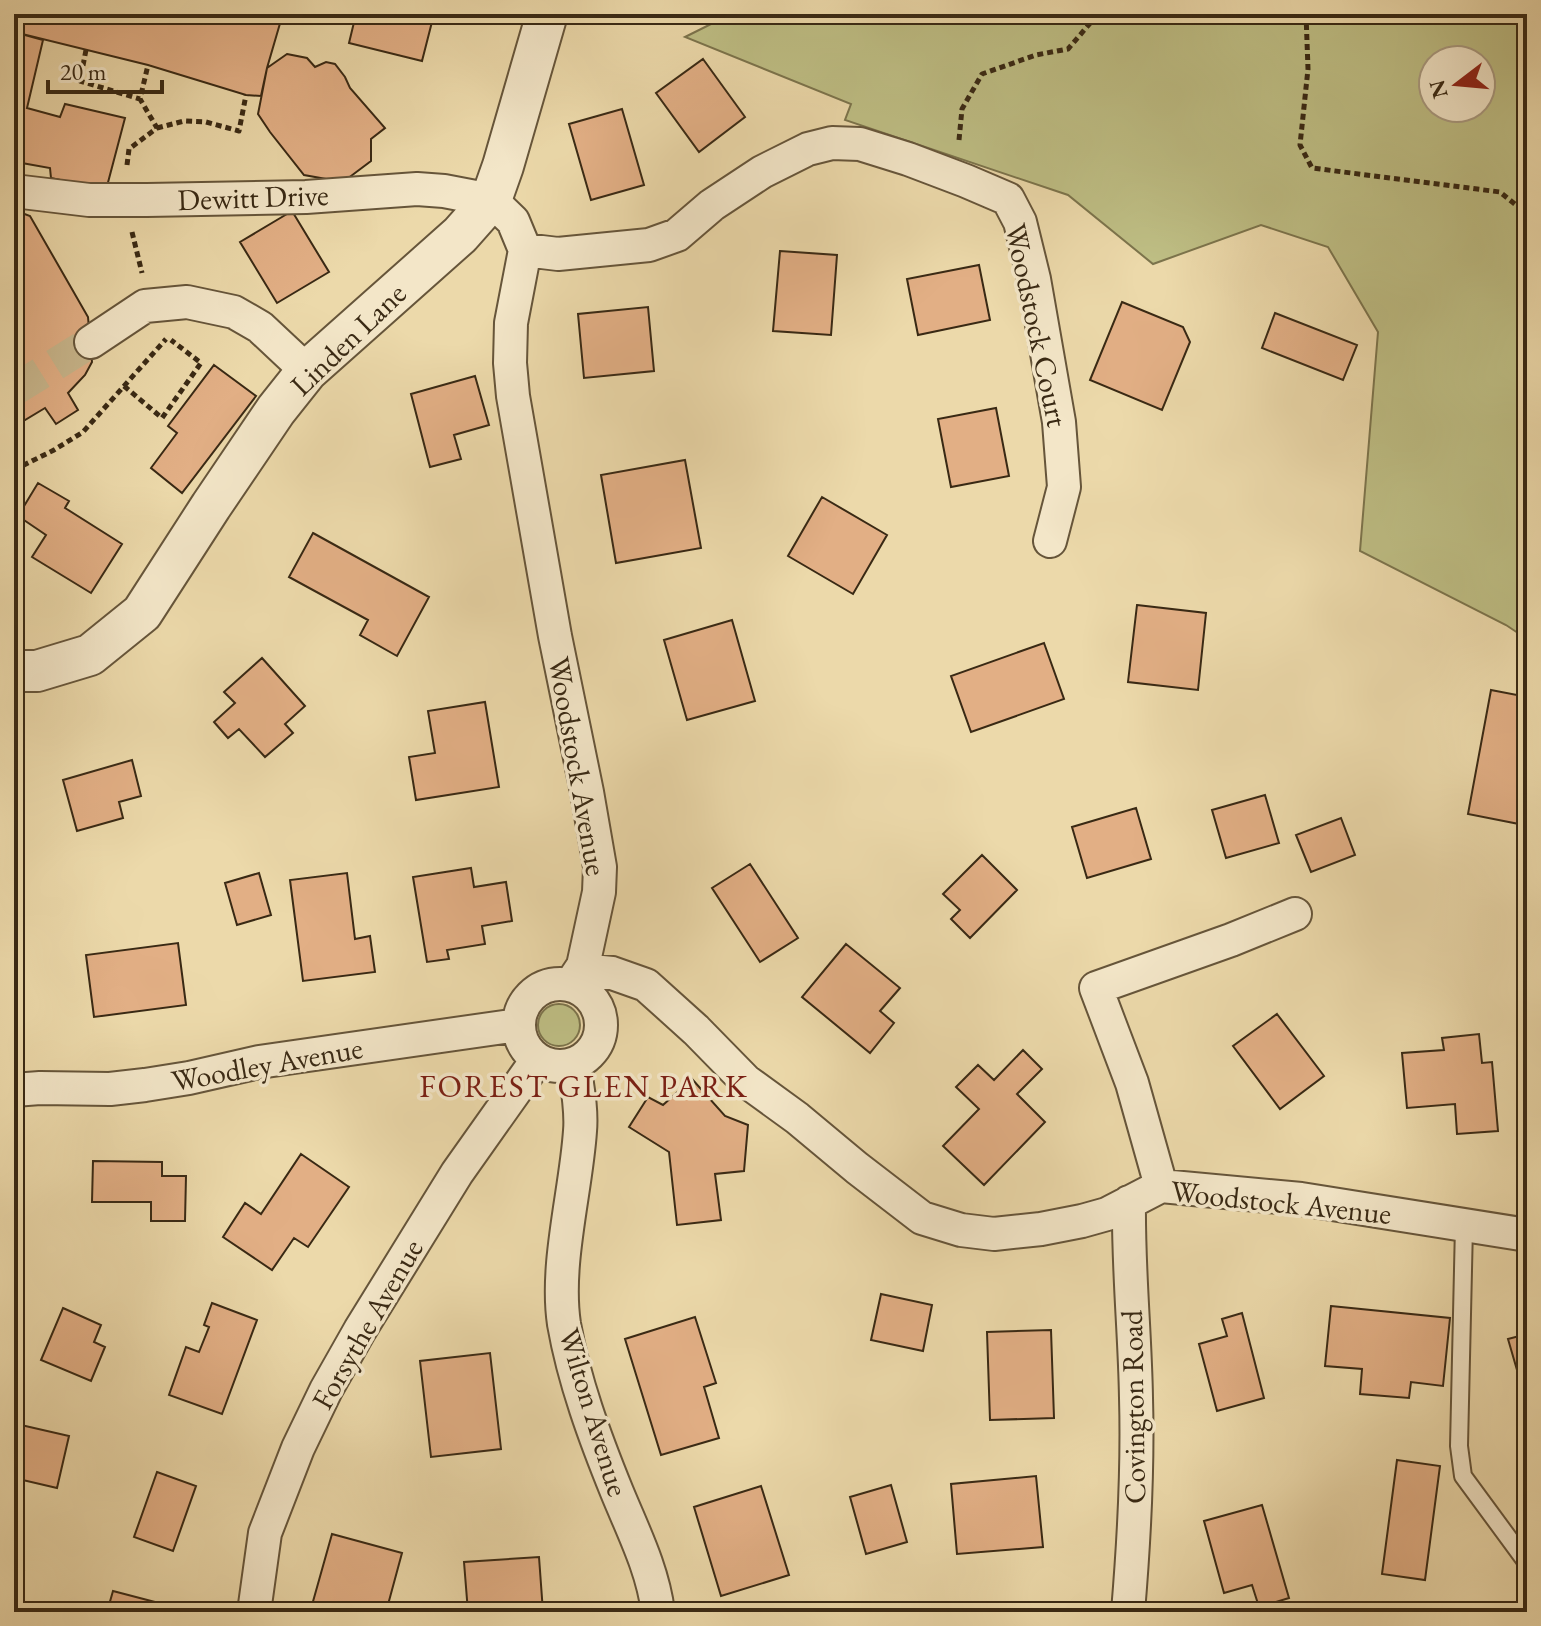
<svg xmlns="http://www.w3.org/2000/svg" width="1541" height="1626" font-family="'EB Garamond',serif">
  <rect width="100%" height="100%" fill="#ecd9aa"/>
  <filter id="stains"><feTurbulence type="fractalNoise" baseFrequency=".0025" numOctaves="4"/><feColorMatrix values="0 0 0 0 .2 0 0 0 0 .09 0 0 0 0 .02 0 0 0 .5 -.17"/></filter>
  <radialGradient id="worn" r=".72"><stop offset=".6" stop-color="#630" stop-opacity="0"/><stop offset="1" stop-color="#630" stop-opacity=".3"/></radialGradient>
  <path fill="#bebe84" stroke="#7c744c" stroke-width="2" fill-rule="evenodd" d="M 731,14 L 1527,14 L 1527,639 L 1506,625 L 1360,551 L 1378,332 L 1328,247 L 1261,225 L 1153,264 L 1068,195 L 845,120 L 851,104 L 685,37 ZM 1433,60 L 1481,60 L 1481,108 L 1433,108 Z
    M538 1025a21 21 0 1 1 42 0a21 21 0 1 1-42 0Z"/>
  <path fill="#e2af85" stroke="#392914" stroke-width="2" d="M 14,14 L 255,14 L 281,20 L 267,68 L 261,96 L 246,95 L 148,65 L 14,32 Z
    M 356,14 L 434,14 L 422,61 L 349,43 Z
    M 14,32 L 43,40 L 27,108 L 60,117 L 65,104 L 125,118 L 106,190 L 51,178 L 50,168 L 16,162 L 14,172 Z
    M 287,54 L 307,58 L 315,67 L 326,62 L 335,64 L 345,77 L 350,88 L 385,128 L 371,139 L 371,161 L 343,182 L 304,175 L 270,132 L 258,114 L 267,68 Z
    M 703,59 L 745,117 L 699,152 L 656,93 Z
    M 622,109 L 644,185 L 591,200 L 569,124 Z
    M 14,210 L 30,216 L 88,317 L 92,362 L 85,375 L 68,393 L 78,410 L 56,424 L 45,408 L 25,420 L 14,421 Z
    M 292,211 L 329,272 L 277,303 L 240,242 Z
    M 780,251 L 837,255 L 831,335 L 773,331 Z
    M 979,265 L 990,320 L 918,335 L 907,279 Z
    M 1122,302 L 1183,327 L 1190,342 L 1162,410 L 1090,380 Z
    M 648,307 L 654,371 L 584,378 L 578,314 Z
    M 1275,313 L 1357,345 L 1343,380 L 1262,348 Z
    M 214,365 L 256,396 L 182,493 L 151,468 L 177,433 L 168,426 Z
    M 475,376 L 489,425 L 454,435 L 461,459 L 430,467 L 411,394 Z
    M 996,408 L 1009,476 L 951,487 L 938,419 Z
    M 685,460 L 701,548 L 616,563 L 601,475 Z
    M 38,483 L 69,501 L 65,508 L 122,544 L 91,593 L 32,557 L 46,535 L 18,516 Z
    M 822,497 L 887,535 L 853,594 L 788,556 Z
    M 313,533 L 429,597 L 397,656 L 360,635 L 368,620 L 289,577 Z
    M 1137,605 L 1206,613 L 1198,690 L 1128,682 Z
    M 732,620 L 755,701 L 687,720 L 664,640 Z
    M 1044,643 L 1064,699 L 971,732 L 951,676 Z
    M 262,658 L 305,706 L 285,724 L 293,733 L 265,757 L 239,729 L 228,738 L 214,722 L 235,703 L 224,692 Z
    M 1491,690 L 1527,697 L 1527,779 L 1519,824 L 1468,814 Z
    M 485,702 L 499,787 L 416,800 L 409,757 L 435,753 L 428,711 Z
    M 132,760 L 141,796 L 119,802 L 123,818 L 77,831 L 63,780 Z
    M 1265,795 L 1279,843 L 1226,858 L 1212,810 Z
    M 1136,808 L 1151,859 L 1087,878 L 1072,827 Z
    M 1341,818 L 1355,855 L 1311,872 L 1296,835 Z
    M 982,855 L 1017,890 L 970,938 L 951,919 L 960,910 L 943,894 Z
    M 750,864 L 798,938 L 760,962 L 712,888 Z
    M 471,868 L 474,887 L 506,882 L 512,921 L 482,926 L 485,944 L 447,950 L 449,959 L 427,962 L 413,877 Z
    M 259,873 L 271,915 L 237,925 L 225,883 Z
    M 347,873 L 355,939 L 370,936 L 375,972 L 303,981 L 290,880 Z
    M 178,943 L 186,1005 L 94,1017 L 86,955 Z
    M 846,944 L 900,988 L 880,1011 L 894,1023 L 870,1053 L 802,997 Z
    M 1277,1014 L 1324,1076 L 1280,1109 L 1233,1046 Z
    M 1479,1034 L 1482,1063 L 1492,1062 L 1498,1131 L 1457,1134 L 1455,1104 L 1407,1108 L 1402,1053 L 1444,1050 L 1442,1038 Z
    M 1023,1050 L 1042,1069 L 1017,1094 L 1045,1122 L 984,1185 L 943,1146 L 979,1109 L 956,1087 L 978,1065 L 994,1080 Z
    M 692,1079 L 725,1116 L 748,1125 L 744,1171 L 715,1174 L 721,1220 L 677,1225 L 669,1152 L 629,1127 L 648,1097 L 663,1105 Z
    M 301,1154 L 349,1187 L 308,1247 L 294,1238 L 272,1270 L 223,1237 L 245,1203 L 261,1214 Z
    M 93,1161 L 162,1162 L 162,1176 L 186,1176 L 185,1221 L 151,1221 L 151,1202 L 92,1202 Z
    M 881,1294 L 932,1305 L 923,1351 L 871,1340 Z
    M 212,1303 L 257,1320 L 222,1414 L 169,1395 L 186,1347 L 199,1352 L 209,1327 L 204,1325 Z
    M 1331,1306 L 1450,1318 L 1443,1386 L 1411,1382 L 1409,1398 L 1360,1394 L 1362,1369 L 1325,1366 Z
    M 63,1308 L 101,1325 L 94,1342 L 105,1347 L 91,1381 L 41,1360 Z
    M 1242,1313 L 1264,1398 L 1217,1411 L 1199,1344 L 1227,1336 L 1222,1319 Z
    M 695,1317 L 716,1383 L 704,1387 L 719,1438 L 661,1455 L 625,1339 Z
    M 1051,1330 L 1054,1418 L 990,1420 L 987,1332 Z
    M 1527,1334 L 1527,1401 L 1526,1401 L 1508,1339 Z
    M 490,1353 L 501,1449 L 431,1457 L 420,1361 Z
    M 21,1425 L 69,1436 L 57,1488 L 14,1478 L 14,1456 Z
    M 1397,1460 L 1440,1466 L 1425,1580 L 1382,1574 Z
    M 157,1472 L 196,1486 L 173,1551 L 134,1537 Z
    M 1036,1476 L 1043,1547 L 957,1554 L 951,1484 Z
    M 891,1485 L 907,1542 L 866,1554 L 850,1497 Z
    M 761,1486 L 789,1575 L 721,1596 L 694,1507 Z
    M 1262,1505 L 1289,1598 L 1259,1607 L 1252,1585 L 1224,1593 L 1204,1521 Z
    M 332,1534 L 402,1553 L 386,1612 L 339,1612 L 312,1605 Z
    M 539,1557 L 543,1612 L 468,1612 L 464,1562 Z
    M 14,1571 L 24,1571 L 21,1612 L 14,1612 Z
    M 113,1591 L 155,1602 L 152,1612 L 107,1612 Z"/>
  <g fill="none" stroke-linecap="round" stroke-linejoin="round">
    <path stroke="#c8b68c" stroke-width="32" stroke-dasharray="32 16" stroke-linecap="butt" d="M 14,390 L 91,342"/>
    <defs>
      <path id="service" d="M 1464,1226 L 1459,1446 L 1463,1476 L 1527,1563"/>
      <path id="minor" d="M 14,191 L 89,200 L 147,200 L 306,197 L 417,189 L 444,191 L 491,200 L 513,221 L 525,250 L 511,323 L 510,363 L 513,396 L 555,636 L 587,792 L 600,867 L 599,892 L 583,966 L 571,984
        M 525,250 L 558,254 L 649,245 L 677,235 L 712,205 L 762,172 L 808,149 L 832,143 L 860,144 L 908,159 L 966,181 L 1008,199 L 1020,222 L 1034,279 L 1059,422 L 1064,487 L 1050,541
        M 91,342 L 145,306 L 187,302 L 234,312 L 260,327 L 307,371
        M 581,970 L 612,973 L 646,985 L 696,1030 L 746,1081 L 797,1118 L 857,1168 L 922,1218 L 961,1230 L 994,1234 L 1041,1229 L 1082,1221 L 1107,1214 L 1161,1186 L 1301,1199 L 1527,1235
        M519 1025a41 41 0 1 1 82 0a41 41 0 1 1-82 0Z
        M 574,1064 C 577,1085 582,1109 580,1131 C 576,1191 555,1264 564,1324 C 574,1381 595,1438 617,1492 C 633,1531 653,1570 658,1612
        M 14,1090 L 40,1088 L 110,1089 L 145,1085 L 189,1078 L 259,1062 L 518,1025
        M 1161,1186 L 1132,1083 L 1096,988 L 1231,940 L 1295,914
        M 254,1612 L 265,1533 L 298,1448 L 326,1390 L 360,1330 L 457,1173 L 537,1060
        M 1128,1612 C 1134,1541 1138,1469 1136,1398 C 1135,1333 1128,1268 1129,1202"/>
      <path id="tertiary" d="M 14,671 L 37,671 L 90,655 L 142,613 L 211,506 L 276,410 L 307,371 L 460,235 L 491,200 L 503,166 L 547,14"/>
    </defs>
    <use href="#service" stroke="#66553a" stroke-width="20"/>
    <use href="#minor" stroke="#66553a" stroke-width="36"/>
    <use href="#tertiary" stroke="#66553a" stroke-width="44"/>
    <path stroke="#392914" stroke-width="5" stroke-dasharray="6 4" stroke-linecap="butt" d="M 1306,14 L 1308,69 L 1300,145 L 1312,168 L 1500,192 L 1527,214
      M 86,50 L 80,81 L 140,99
      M 157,128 L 184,121 L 206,122 L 239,131 L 246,95
      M 959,140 L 962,109 L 982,74 L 1036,55 L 1068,49 L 1098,14
      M 127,165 L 129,149 L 157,128 L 140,99 L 148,65
      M 132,232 L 142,273
      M 124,386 L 162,418 L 201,363 L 171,340
      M 14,470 L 54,450 L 83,432 L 166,339"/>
    <use href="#service" stroke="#f3e6c8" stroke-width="16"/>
    <use href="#minor" stroke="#f3e6c8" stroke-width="32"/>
    <use href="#tertiary" stroke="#f3e6c8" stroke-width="40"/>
  </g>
  <g text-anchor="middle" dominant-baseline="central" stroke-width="7" stroke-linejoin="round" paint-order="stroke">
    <g font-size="30" fill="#392914" stroke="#f3e6c8">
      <text transform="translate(253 197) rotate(-2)">Dewitt Drive</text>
      <text transform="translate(1037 325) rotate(78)">Woodstock Court</text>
      <text transform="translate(348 339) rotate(-44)">Linden Lane</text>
      <text transform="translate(578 766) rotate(80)">Woodstock Avenue</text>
      <text transform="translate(267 1064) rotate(-10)">Woodley Avenue</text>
      <text transform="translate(1281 1202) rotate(6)">Woodstock Avenue</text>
      <text transform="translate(367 1324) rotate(-60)">Forsythe Avenue</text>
      <text transform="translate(1133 1407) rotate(-91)">Covington Road</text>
      <text transform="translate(594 1412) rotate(73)">Wilton Avenue</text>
    </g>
    <g font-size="32" letter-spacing="2" fill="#7a1f14" stroke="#f3e6c8">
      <text x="584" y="1086">FOREST GLEN PARK</text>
    </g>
  </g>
  <rect width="1541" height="1626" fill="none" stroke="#ecd9aa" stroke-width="48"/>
  <rect x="16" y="16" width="1509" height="1594" fill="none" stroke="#392914" stroke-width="4"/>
  <rect x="24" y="24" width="1493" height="1578" fill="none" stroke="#392914" stroke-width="2"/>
  <g transform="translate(1457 84) rotate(254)"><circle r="38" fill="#f3e6c8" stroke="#a99a80" stroke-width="2"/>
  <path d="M0-6L14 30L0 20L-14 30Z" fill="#8f2418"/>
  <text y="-12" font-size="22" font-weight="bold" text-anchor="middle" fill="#392914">N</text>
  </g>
  <path d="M48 80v12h114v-12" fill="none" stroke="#392914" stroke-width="4"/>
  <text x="60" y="80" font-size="24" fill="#392914" stroke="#f3e6c8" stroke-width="6" paint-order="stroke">20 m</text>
  <rect width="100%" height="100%" filter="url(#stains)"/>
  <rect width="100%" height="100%" fill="url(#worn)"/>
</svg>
